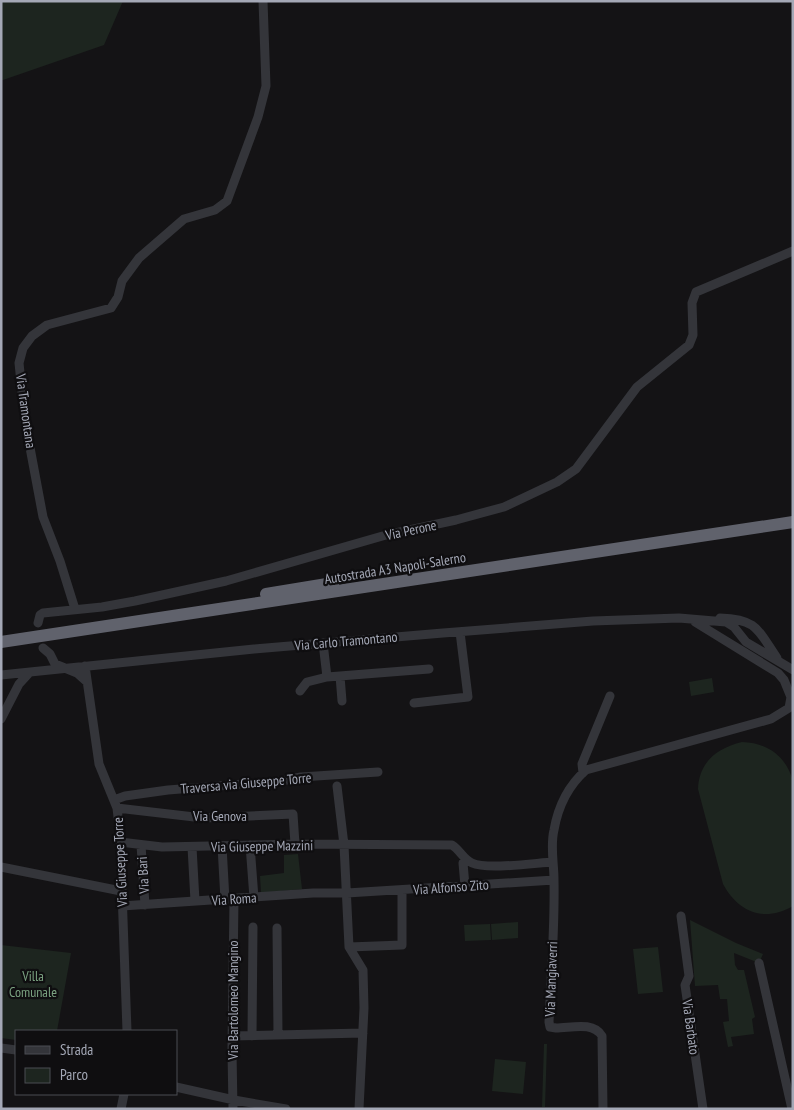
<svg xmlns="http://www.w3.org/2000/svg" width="794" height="1110" font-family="'PT Sans Narrow',sans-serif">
  <rect width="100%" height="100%" fill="#141315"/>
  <path fill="#1d251f" d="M 1,1 L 123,1 L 104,45 L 3,80 L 1,80 Z
    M 712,678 L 714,692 L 691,696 L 689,682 Z
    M 742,742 C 768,743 786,756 793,781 L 793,906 C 764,923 738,912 723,884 L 698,789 C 699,762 717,748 742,742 Z
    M 298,854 L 302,889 L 261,893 L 260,876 L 284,873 L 284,855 Z
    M 690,920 L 736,943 L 763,954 L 759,963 L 734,953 L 735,965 L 738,970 L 744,970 L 755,1017 L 752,1019 L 754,1034 L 731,1037 L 733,1046 L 728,1047 L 723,1022 L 729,1021 L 727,999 L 720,999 L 718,985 L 695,986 Z
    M 518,922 L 518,938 L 492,940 L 491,924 Z
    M 490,924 L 491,940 L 465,941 L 464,925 Z
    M 1,945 L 71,953 L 57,1031 L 16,1031 L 16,1040 L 1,1038 Z
    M 658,947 L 663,992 L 638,994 L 633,949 Z
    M 544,1044 L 547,1044 L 545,1107 L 542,1107 Z
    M 495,1059 L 526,1062 L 523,1094 L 492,1091 Z"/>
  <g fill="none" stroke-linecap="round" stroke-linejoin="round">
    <path stroke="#34353a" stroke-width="9" d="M 75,609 L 60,561 L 43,517 L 25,421 L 19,363 L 23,348 L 32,336 L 47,325 L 111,308 L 118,297 L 122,281 L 139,258 L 184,219 L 215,210 L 227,201 L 258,117 L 266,86 L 263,1
      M 720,618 C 757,619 758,630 777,658
      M 695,622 L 778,673 L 784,680 L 793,702
      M 38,623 L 40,615 L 43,613 L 102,607 L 135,601 L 226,581 L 386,535 L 456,520 L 504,507 L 557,482 L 576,469 L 637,387 L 689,345 L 693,335 L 692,303 L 696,292 L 793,251
      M 323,643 L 327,677
      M 43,648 L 50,654 L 55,664 L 77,673 L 87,682
      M 85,666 L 99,764 L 117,808 L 120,835 L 127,1031
      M 1,675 L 254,649 L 443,633 L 593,621 L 679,618 L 726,622 L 734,627 L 746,642 L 793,670
      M 340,676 L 342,701
      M 300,691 L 307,682 L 327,677 L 429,669
      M 414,703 L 468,697 L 460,632
      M 1,719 L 19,684 L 30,672
      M 583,773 L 582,764 L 610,696
      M 337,786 L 344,845 L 349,947 L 363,970 L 364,1008 L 359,1109
      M 114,800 L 125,796 L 168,790 L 282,781 L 301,777 L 378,772
      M 117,808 L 203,818 L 293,814 L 295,844
      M 120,842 L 162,847 L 295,844 L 452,845 C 460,850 463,859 472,863 C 487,870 535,863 553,862
      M 141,845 L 145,905
      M 250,845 L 254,898
      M 222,846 L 225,900
      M 192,847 L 195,901
      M 1,867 L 121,891
      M 465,886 L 463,863 L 465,859
      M 122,906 L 313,893 L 347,893 L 554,880
      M 681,916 L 689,976 L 685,985 L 703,1109
      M 277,928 L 278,1035
      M 349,947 L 402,945 L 402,890
      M 759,963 L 792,1109
      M 232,1036 L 363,1033
      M 252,1036 L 253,927
      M 1,1048 L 16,1050
      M 176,1087 L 234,1100 L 286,1109
      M 121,1109 L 124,1094
      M 233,1109 L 232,1051 L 234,899
      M 603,1109 L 602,1036 C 593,1021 571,1028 556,1028 L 550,1027 L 549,1022 C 551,975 555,927 554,880 C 554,863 550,846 554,830 C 558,807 569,785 586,770 L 771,719 L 789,708 L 791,697"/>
    <path stroke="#60626c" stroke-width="12" d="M 266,594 L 333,583
      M 1,642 L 793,522"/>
  </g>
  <g text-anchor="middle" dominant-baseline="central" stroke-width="4.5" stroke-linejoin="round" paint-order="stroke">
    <g font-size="14" fill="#a4a8b6" stroke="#0f0e10">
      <text transform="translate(26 411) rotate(82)">Via Tramontana</text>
      <text transform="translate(411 530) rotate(-12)">Via Perone</text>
      <text transform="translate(395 568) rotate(-9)">Autostrada A3 Napoli-Salerno</text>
      <text transform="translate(346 641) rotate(-5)">Via Carlo Tramontano</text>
      <text transform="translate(246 783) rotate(-5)">Traversa via Giuseppe Torre</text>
      <text x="220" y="816">Via Genova</text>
      <text transform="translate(262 846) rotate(-1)">Via Giuseppe Mazzini</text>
      <text transform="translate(120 862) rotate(-93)">Via Giuseppe Torre</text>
      <text transform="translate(143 875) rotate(-94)">Via Bari</text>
      <text transform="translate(451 887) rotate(-4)">Via Alfonso Zito</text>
      <text transform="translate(234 899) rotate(-4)">Via Roma</text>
      <text transform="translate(551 979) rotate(-88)">Via Mangiaverri</text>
      <text transform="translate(233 1000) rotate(-90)">Via Bartolomeo Mangino</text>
      <text transform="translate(691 1027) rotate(82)">Via Barbato</text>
    </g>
    <g font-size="14" fill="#7ba281" stroke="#0f0e10">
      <text x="33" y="976">Villa<tspan x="33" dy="16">Comunale</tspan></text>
    </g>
  </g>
  <rect width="794" height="1110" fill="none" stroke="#a4a8b6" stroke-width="5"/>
  <rect x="15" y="1030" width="162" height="65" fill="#0f0e10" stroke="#4b4c52"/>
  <rect x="25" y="1046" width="25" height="8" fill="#34353a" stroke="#4b4c52"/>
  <text x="60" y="1055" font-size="15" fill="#a4a8b6">Strada</text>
  <rect x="25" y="1068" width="25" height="15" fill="#1d251f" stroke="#4b4c52"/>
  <text x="60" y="1080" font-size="15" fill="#a4a8b6">Parco</text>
</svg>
